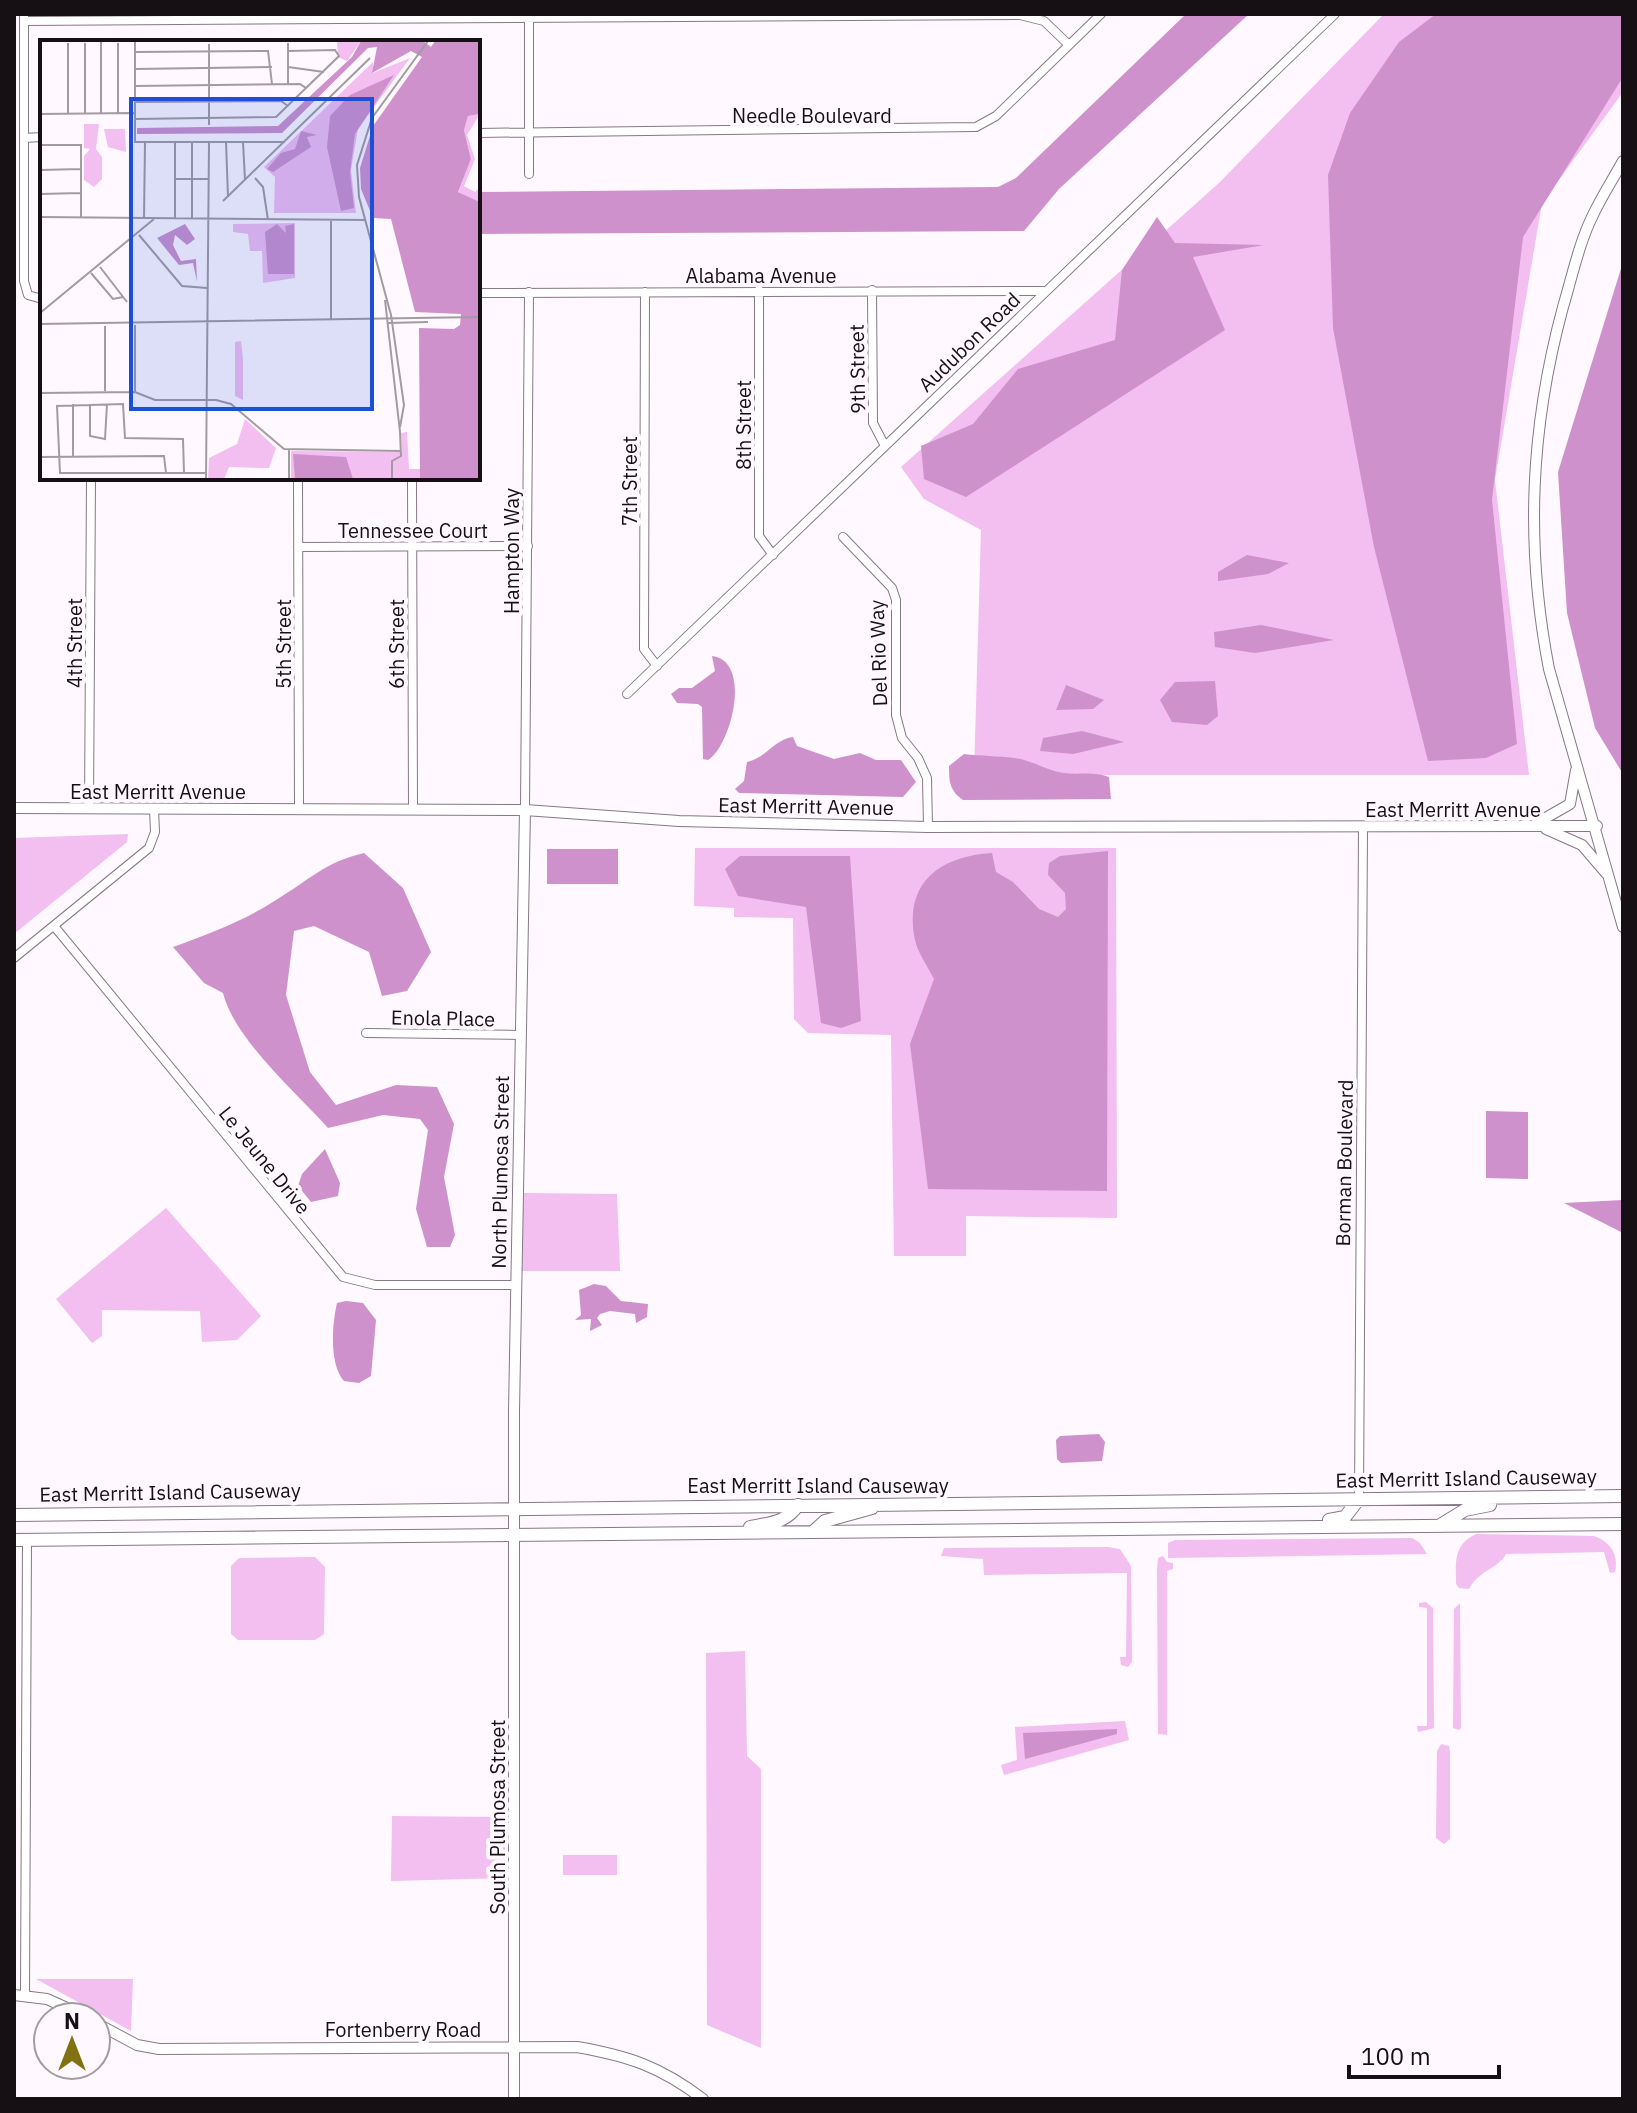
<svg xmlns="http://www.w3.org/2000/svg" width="1637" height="2113" font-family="'IBM Plex Sans',sans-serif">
  <rect width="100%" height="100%" fill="#fff8fe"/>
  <path fill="#f3bef0" d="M 1384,14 L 1623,14 L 1623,92 L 1542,203 L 1495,480 L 1529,775 L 974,775 L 981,530 L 924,499 L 901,467 L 1219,183 Z
    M 128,834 L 127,842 L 14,934 L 14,838 Z
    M 695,848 L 1116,848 L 1117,1218 L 966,1216 L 966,1256 L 894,1256 L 891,1035 L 808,1033 L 794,1019 L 793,918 L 734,917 L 734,908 L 694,906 Z
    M 523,1193 L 617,1194 L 620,1271 L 522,1271 Z
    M 166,1208 L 261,1316 L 237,1340 L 202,1342 L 200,1311 L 102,1310 L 102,1336 L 92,1343 L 56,1299 Z
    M 1476,1534 L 1594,1536 C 1610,1542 1619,1554 1615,1572 L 1610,1573 L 1604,1552 L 1506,1554 C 1498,1569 1480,1569 1469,1589 L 1459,1588 L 1456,1584 C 1456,1562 1453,1545 1476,1534 Z
    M 1412,1538 L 1420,1543 L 1427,1554 L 1168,1558 L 1168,1543 L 1175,1540 Z
    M 1108,1547 L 1120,1549 L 1131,1566 L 1132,1662 L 1128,1667 L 1121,1665 L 1120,1657 L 1126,1657 L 1127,1573 L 984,1575 L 983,1559 L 941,1556 L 944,1548 Z
    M 1163,1556 L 1167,1562 L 1173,1563 L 1173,1569 L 1167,1571 L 1167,1735 L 1158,1734 L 1157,1569 L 1158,1558 Z
    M 315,1557 L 325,1567 L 324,1634 L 315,1640 L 238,1640 L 231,1634 L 231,1566 L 239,1558 Z
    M 1426,1602 L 1433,1608 L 1434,1728 L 1418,1732 L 1417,1726 L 1427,1726 L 1427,1608 L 1419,1607 L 1419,1603 Z
    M 1460,1603 L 1461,1728 L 1459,1730 L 1453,1728 L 1454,1609 Z
    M 745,1651 L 747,1756 L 761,1769 L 761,2048 L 707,2025 L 706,1653 Z
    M 1125,1721 L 1129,1740 L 1004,1775 L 1001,1765 L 1017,1760 L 1015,1727 Z
    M 1441,1744 L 1449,1746 L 1450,1751 L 1450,1839 L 1444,1844 L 1436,1838 L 1437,1751 Z
    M 392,1816 L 504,1817 L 506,1878 L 391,1881 Z
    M 563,1855 L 617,1855 L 617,1875 L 563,1875 Z
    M 36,1979 L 133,1979 L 131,2031 Z"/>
  <path fill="#ce91cc" d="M 1186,14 L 1249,14 L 1059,189 L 1024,231 L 478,234 L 478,192 L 998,187 L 1016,178 Z
    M 1436,14 L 1623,14 L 1623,77 L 1523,237 L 1492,500 L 1517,744 L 1486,758 L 1428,761 L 1374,547 L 1333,328 L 1328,175 L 1350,113 L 1399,42 Z
    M 1157,217 L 1175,243 L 1264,245 L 1193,257 L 1225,330 L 966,497 L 924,479 L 921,446 L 973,424 L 1018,369 L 1115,340 L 1122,270 Z
    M 1623,262 L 1623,774 L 1595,728 L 1567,613 L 1558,472 Z
    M 1247,555 L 1289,563 L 1268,574 L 1218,581 L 1218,572 Z
    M 1261,625 L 1334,640 L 1255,653 L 1215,647 L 1214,632 Z
    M 712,656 C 753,661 731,746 708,760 L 703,759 L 702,707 L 698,704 L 677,703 L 671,694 L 679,688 L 692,688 L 715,671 Z
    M 1215,681 L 1218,716 L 1207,725 L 1172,722 L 1160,700 L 1175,682 Z
    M 1066,685 L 1104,700 L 1093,709 L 1056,710 Z
    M 1082,731 L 1124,742 L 1073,754 L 1040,751 L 1043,738 Z
    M 793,737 L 797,746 L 834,759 L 860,753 L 876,760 L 901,760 L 916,782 L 903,797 L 739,793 L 735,789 L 744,781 L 747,762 C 768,757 773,740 793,737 Z
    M 964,754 C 981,756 999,756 1014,758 C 1030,759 1047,771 1064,773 C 1079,775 1094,771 1109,777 L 1111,799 L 963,800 C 950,791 949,782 949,766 Z
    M 547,849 L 618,849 L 618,884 L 547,884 Z
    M 1108,851 L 1107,1191 L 928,1189 L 910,1044 L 934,979 C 928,967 918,953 915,940 C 903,883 940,856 992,853 L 996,872 L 1013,882 L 1039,909 L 1058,917 L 1066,909 L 1065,893 L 1048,875 L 1049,863 L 1060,856 Z
    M 364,853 L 403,888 L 431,952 L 407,991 L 382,996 L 369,952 L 314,926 L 294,931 L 286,995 L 310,1072 L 336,1105 L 396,1085 L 437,1087 L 454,1124 L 444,1177 L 455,1235 L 450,1247 L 427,1247 L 416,1209 L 428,1130 L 420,1119 L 383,1115 L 328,1128 C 296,1092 235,1040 223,993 L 204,983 L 173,947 C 208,934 244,921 276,900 C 311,879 323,863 364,853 Z
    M 740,856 L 850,856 L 861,1021 L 841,1028 L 821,1023 L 806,907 L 738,896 L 725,869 Z
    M 1486,1111 L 1528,1112 L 1528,1179 L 1486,1178 Z
    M 325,1149 L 340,1183 L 338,1196 L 311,1202 L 298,1186 L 302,1174 Z
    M 1623,1200 L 1623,1233 L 1564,1203 Z
    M 594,1284 L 606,1286 L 621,1301 L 648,1304 L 647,1317 L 636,1323 L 635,1314 L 610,1311 L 600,1314 L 597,1318 L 602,1325 L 590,1331 L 591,1319 L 575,1320 L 581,1315 L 579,1290 Z
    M 346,1301 L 363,1303 L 376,1320 L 371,1376 L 359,1383 L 344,1381 C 329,1364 332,1325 337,1303 Z
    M 1099,1434 L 1105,1442 L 1102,1461 L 1061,1463 L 1057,1459 L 1056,1440 L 1060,1436 Z
    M 1117,1729 L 1117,1734 L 1025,1759 L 1023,1733 Z"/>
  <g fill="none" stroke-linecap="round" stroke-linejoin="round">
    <defs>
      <path id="minor" d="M 24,14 L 24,281 L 28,295 L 42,299
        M 24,21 L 1020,15 L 1044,21 L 1069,45
        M 478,133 L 976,127 L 996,116 L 1101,14
        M 24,138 L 42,137
        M 529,174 L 529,14
        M 759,290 L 759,536 L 773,555
        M 872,290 L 873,423 L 885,446
        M 645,292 L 644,649 L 657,666
        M 478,293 L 1043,291
        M 298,478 L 299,809
        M 412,478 L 413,810
        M 843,537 L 892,588 L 896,600 L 896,715 L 902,738 L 918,758 L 927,778 L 928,827
        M 298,547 L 528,546
        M 627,694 L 1335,14
        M 89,809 L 91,478
        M 525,810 L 529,292
        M 54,926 L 343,1277 L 375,1285 L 516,1285
        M 14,958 L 149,848 L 155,832 L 154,809
        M 366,1033 L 520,1035
        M 1359,1499 L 1363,827
        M 25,1995 L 27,1539"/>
      <path id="tertiary" d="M 1623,161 C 1613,179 1602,196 1593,215 C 1579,243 1572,277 1563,307 C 1530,429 1525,545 1549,669 L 1623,927
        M 14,808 L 525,810 L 679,821 L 928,827 L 1597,826
        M 1535,824 L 1570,804 L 1576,770
        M 1546,829 L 1582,845 L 1606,873
        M 14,1995 L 47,1999 L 87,2017
        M 96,2023 L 137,2045 L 159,2049 L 577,2047 C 629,2056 661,2067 703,2099
        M 514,2099 L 514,1411 L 525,810"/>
      <path id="primary" d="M 14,1515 L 1623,1496
        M 1329,1520 L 1345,1517 L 1359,1499
        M 1442,1524 L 1465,1510 L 1490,1505
        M 750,1527 C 770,1523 786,1523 798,1505
        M 814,1531 L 825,1521 L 872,1508
        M 14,1540 L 1623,1524"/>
    </defs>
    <use href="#minor" stroke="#867885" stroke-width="10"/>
    <use href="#tertiary" stroke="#867885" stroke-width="12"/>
    <use href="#primary" stroke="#867885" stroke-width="14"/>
    <use href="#minor" stroke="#fff" stroke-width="8"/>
    <use href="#tertiary" stroke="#fff" stroke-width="10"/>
    <use href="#primary" stroke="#fff" stroke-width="12"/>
  </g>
  <g text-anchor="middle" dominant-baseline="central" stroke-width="8" stroke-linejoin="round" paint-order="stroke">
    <g font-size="20" fill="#161015" stroke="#fff8fe">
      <text x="812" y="115">Needle Boulevard</text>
      <text x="761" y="275">Alabama Avenue</text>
      <text transform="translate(969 342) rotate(-44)">Audubon Road</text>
      <text transform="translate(857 369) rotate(-91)">9th Street</text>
      <text transform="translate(743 425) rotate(-90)">8th Street</text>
      <text transform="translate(629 481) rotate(-90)">7th Street</text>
      <text x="413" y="530">Tennessee Court</text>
      <text transform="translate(511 551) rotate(-90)">Hampton Way</text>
      <text transform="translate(74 643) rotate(-90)">4th Street</text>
      <text transform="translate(283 644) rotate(-90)">5th Street</text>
      <text transform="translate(396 644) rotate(-90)">6th Street</text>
      <text transform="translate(878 653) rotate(-92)">Del Rio Way</text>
      <text x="158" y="791">East Merritt Avenue</text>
      <text transform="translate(806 806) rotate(1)">East Merritt Avenue</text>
      <text x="1453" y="809">East Merritt Avenue</text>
      <text transform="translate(443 1018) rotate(1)">Enola Place</text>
      <text transform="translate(265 1160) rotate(51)">Le Jeune Drive</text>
      <text transform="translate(1344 1163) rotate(-89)">Borman Boulevard</text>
      <text transform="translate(500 1172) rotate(-89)">North Plumosa Street</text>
      <text transform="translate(1466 1478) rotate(-1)">East Merritt Island Causeway</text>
      <text x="818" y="1485">East Merritt Island Causeway</text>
      <text transform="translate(170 1492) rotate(-1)">East Merritt Island Causeway</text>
      <text transform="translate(497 1817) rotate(-90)">South Plumosa Street</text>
      <text x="403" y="2029">Fortenberry Road</text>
    </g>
  </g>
  <g transform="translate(40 40)">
    <rect width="440" height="440" fill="#fff8fe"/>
    <path d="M 297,1 L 321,1 L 307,21 L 298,17 ZM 370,18 L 318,89 L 311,130 L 316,173 L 234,173 L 235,137 L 224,127 L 333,22 L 333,33 ZM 440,74 L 427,95 L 435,119 L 424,146 L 435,152 L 440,147 L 440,162 L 418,152 L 431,119 L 424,90 L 428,76 ZM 44,84 L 59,84 L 56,109 L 62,117 L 62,139 L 54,147 L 44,140 L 44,116 L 50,109 L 44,108 ZM 64,89 L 85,89 L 86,112 L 68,107 ZM 255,183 L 255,238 L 223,243 L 222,211 L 210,211 L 208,194 L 193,192 L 193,184 ZM 201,301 L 203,319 L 203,360 L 195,356 L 195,302 ZM 205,379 L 236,408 L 229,428 L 189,427 L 184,439 L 168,439 L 169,418 L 197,404 ZM 367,392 L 369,429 L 383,429 L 380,439 L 251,439 L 251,411 L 362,412 L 361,393 Z" fill="#f3bef0"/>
    <path d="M 321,1 L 383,1 L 391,7 L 395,1 L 440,1 L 440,74 L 428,76 L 424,90 L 431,119 L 418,152 L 440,162 L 440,439 L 380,439 L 379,288 L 414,289 L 420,285 L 421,274 L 375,272 L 351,179 L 333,178 L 321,149 L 320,128 L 333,86 L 382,17 L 371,11 L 332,33 L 337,7 L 328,8 L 242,93 L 97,94 L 97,88 L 238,86 L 312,17 ZM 354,35 L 315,94 L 310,132 L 314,168 L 301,171 L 287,107 L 290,76 L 310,55 ZM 261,91 L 277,95 L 267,97 L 271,107 L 233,132 L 227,129 L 241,113 L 255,109 ZM 145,184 L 155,199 L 147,205 L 135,195 L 133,205 L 141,221 L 156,219 L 157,242 L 153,223 L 139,225 L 117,198 ZM 237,184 L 246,193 L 245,186 L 254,184 L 254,234 L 228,234 L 225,192 ZM 253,414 L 306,417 L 313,439 L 255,439 Z" fill="#ce91cc"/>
    <path fill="none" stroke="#a29ba1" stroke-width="2" d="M 95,2 L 95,102 L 245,102M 78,3 L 78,74M 248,3 L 248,44M 169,4 L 169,85M 95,12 L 228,11 L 232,44M 248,27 L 284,32M 95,29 L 232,27M 95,46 L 260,44 L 266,48M 95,62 L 241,61 L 248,66M 0,74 L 94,73M 28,74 L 28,3M 45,74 L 45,3M 61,74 L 61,2M 95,79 L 236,77 L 299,16 L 295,10 L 248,11M 135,102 L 135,178M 152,102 L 152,178M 186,102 L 188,157M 203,102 L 205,140M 0,105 L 41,105 L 41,178M 0,130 L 41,129M 215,138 L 223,147 L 228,180M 135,139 L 169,139M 0,154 L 41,153M 183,161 L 330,18M 0,177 L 326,180M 104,178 L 105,103M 99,195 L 142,246 L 167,248M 60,227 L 87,262M 51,233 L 73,259 L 83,257M 345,260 L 360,392 L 361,416 L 352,421 L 352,439M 0,273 L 114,179M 291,279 L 291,181M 348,283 L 388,282M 0,284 L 440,277M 65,286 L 65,351M 95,352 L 95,285M 0,353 L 95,352 L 115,360 L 176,360 L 191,364 L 244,409 L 361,411M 50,364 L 50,396 L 65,399 L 67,364M 360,387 L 364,365 L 351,275 L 319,157 L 317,125 L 332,78 L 388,1M 249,410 L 249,439M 33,416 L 33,364M 0,417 L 124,416 L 126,433M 144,433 L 143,399 L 85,398 L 83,364 L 17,366 L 20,433 L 166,433M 166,439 L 169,102"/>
    <path fill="#1d4ed8" fill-opacity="0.15" stroke="#1d4ed8" stroke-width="4" d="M 91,59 L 332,59 L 332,369 L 91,369 Z"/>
    <rect width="440" height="440" fill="none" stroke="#161015" stroke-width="4"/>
  </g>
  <rect width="1637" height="2113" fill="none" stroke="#161015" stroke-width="32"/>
  <g transform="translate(72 2041)"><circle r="38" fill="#fff8fe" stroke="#a29ba1" stroke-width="2"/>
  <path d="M0-6L14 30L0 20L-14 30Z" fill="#817111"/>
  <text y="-12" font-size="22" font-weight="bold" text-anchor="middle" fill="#161015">N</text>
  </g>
  <path d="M1349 2065v12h150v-12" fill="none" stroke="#161015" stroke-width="4"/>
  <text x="1361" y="2065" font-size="24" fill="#161015" stroke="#fff8fe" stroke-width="6" paint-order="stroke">100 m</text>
</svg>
